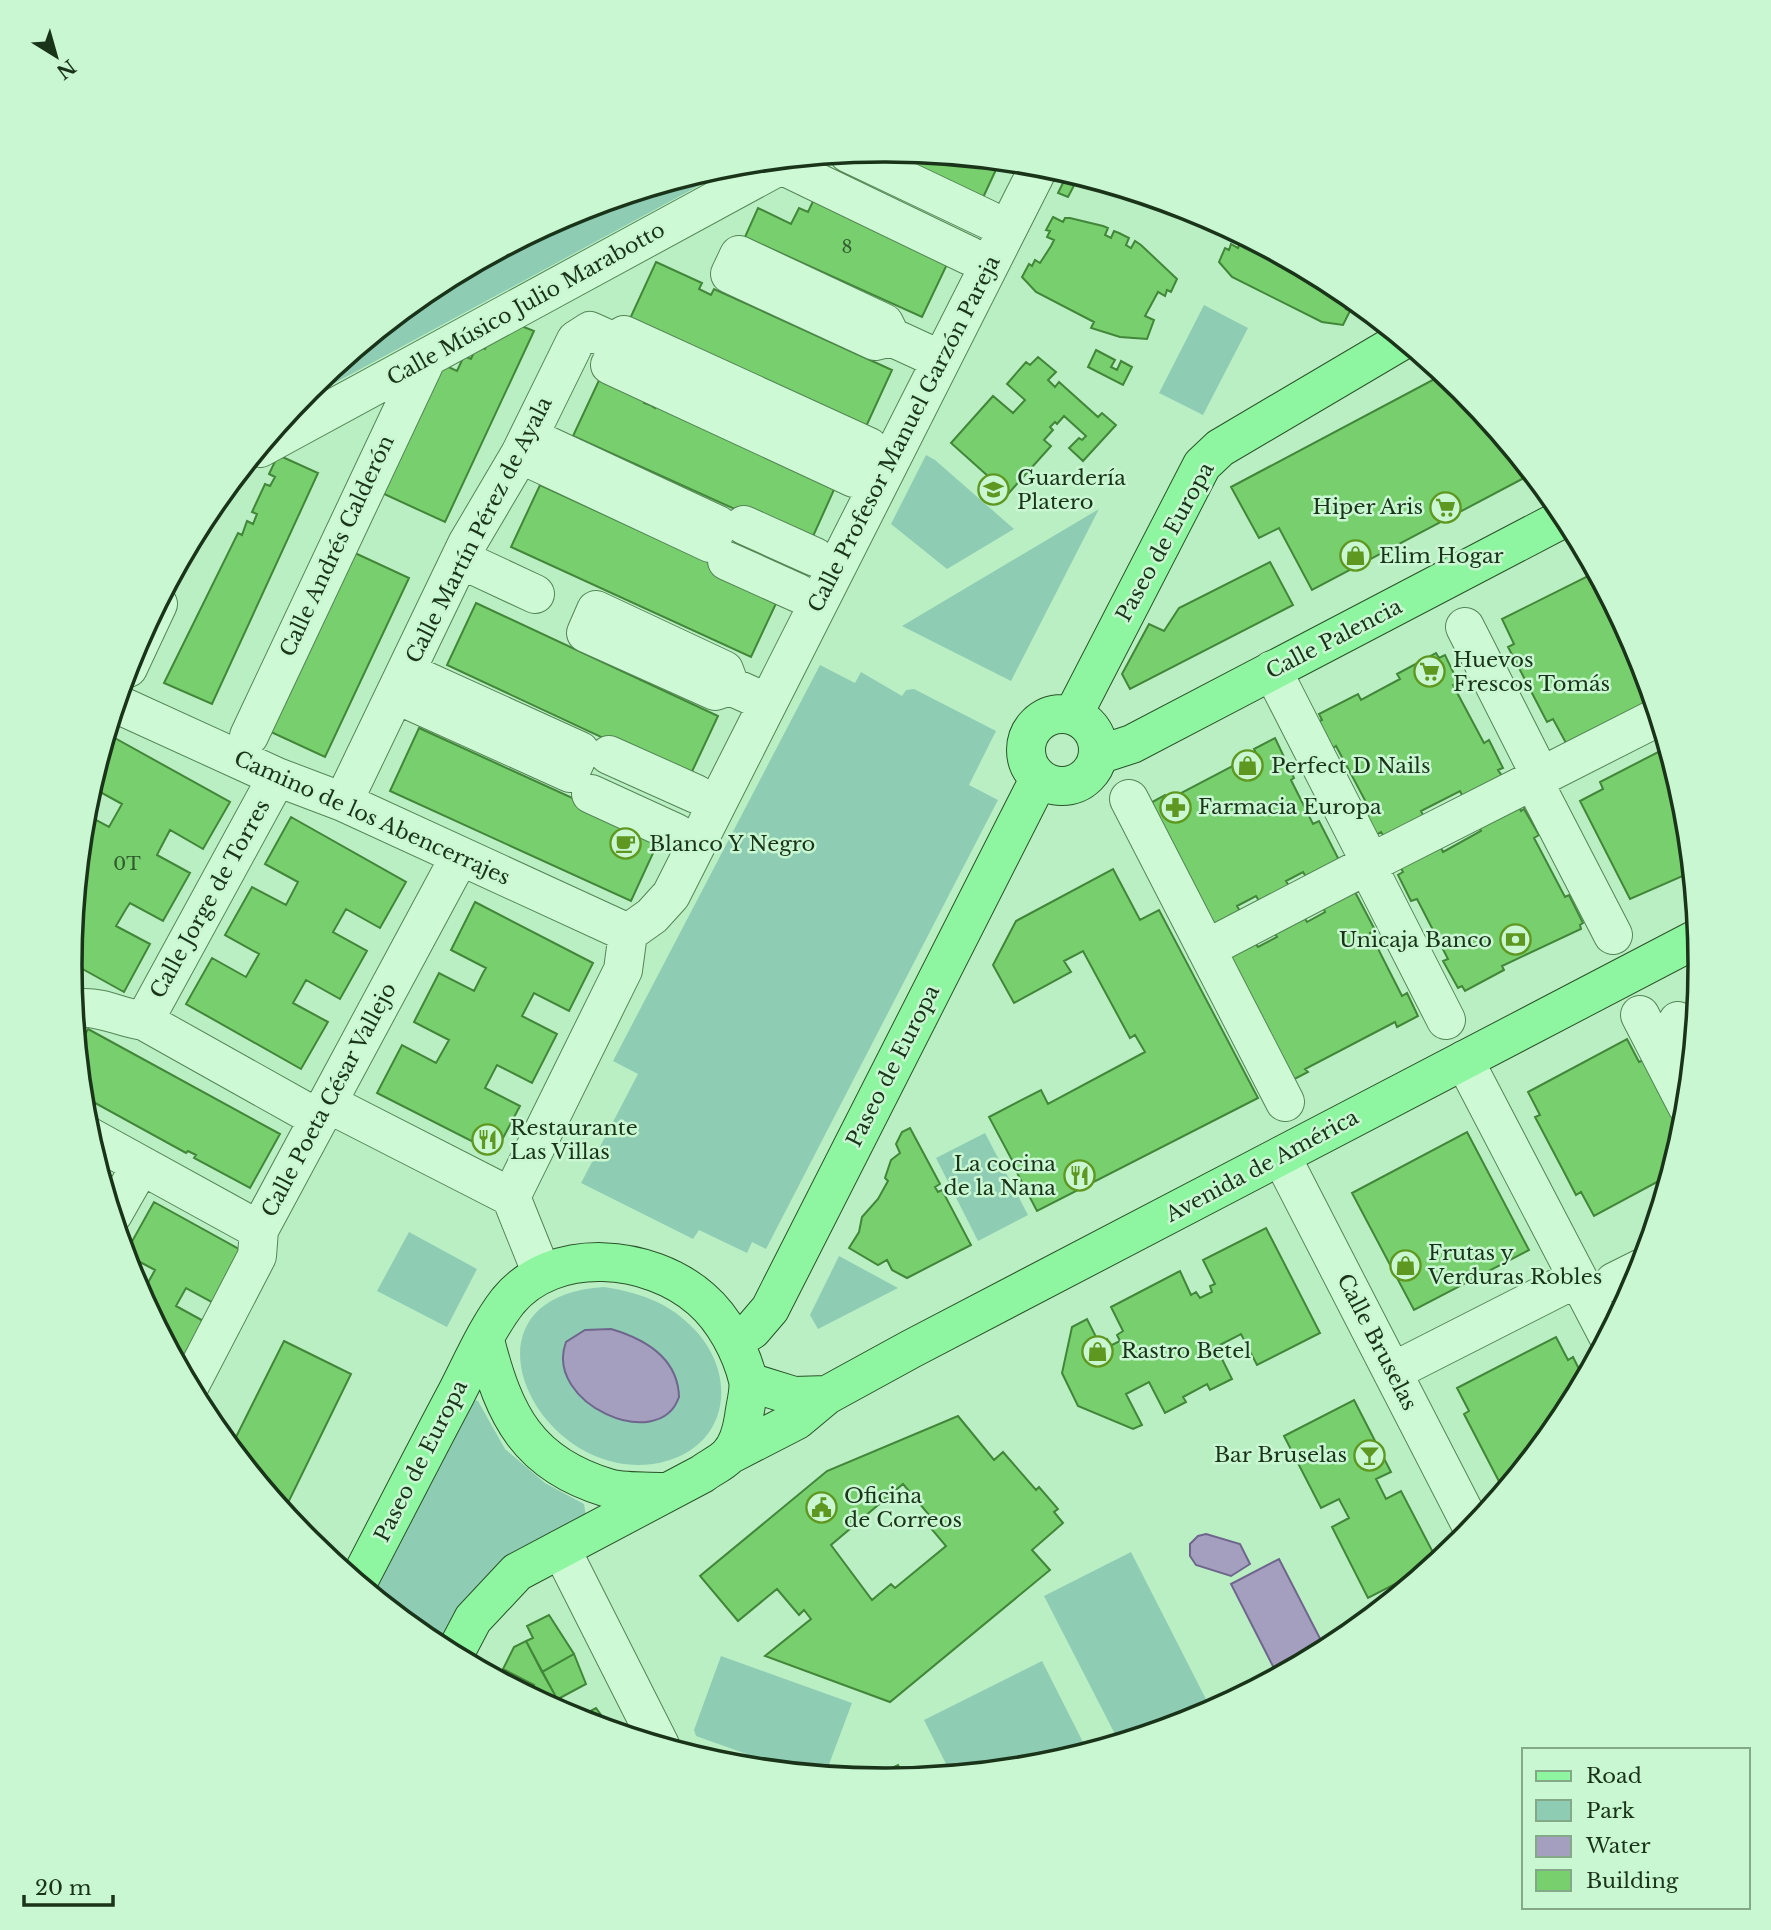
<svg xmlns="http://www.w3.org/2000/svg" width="1771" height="1930" font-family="'Libre Baskerville',serif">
  <rect width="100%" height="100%" fill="#baefc4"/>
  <path fill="#8ecdb4" d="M 739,164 L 296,404 L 309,388 L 433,287 L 574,211 Z
    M 1147,196 L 1208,217 L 1204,225 Z
    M 1204,305 L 1248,328 L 1203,415 L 1159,393 Z
    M 926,455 L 935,460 L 1014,529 L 947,569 L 891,524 Z
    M 1099,509 L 1011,681 L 902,626 Z
    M 820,665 L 855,683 L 861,672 L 902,696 L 906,690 L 914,689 L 996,731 L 969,785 L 998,800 L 766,1249 L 752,1242 L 747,1253 L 699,1230 L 693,1239 L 581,1183 L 638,1074 L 613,1061 Z
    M 985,1133 L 1028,1215 L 978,1241 L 936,1158 Z
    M 409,1232 L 477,1269 L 447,1327 L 377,1291 Z
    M 839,1256 L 898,1288 L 818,1329 L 810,1315 Z
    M 604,1287 C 636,1292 666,1301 690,1325 C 742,1374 729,1453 653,1464 C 536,1480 448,1297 604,1287 Z
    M 467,1398 L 478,1401 L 505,1449 L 545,1483 L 584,1504 L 586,1516 L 441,1648 L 370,1592 Z
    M 1131,1552 L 1212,1711 L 1197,1719 L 1119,1742 L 1044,1596 Z
    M 721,1656 L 852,1703 L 825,1775 L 797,1772 L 696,1736 L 694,1730 Z
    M 1042,1661 L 1088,1752 L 1044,1765 L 951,1774 L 924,1720 Z"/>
  <path fill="#a59fbf" stroke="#6f668d" stroke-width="2" d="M 611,1329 C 645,1339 678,1358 679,1397 C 659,1455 543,1403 566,1342 L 585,1330 Z
    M 1206,1534 L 1240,1544 L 1250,1564 L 1231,1576 L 1196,1565 L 1190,1556 L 1190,1544 L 1198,1536 Z
    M 1279,1559 L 1326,1650 L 1278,1676 L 1231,1584 Z"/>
  <path fill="#77cf6d" stroke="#428639" stroke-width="2" fill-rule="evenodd" d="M 880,150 L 886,150 L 1000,161 L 980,204 Z
    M 1068,173 L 1079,176 L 1068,197 L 1058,193 Z
    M 815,197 L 950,258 L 922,317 L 745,237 L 758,208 L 791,224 L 799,208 L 808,212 Z
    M 1053,217 L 1063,222 L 1065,218 L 1070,218 L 1103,226 L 1108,228 L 1105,235 L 1111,238 L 1114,231 L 1119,233 L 1129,238 L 1126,245 L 1131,248 L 1135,241 L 1141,245 L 1177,279 L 1171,292 L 1167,290 L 1165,296 L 1158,292 L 1145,316 L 1154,320 L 1147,339 L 1120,337 L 1091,328 L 1094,322 L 1036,292 L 1022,277 L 1029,264 L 1032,266 L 1035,260 L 1040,263 L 1051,246 L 1054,240 L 1047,237 L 1050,231 L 1046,230 Z
    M 1243,236 L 1347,294 L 1343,301 L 1349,304 L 1346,309 L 1350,311 L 1343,325 L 1322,322 L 1232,277 L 1219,262 L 1225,248 L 1229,250 L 1231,244 L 1238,248 Z
    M 656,262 L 702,283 L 699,289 L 711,295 L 714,289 L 892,370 L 864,431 L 628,323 Z
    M 519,325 L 534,331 L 445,522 L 382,493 L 442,364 L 457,371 L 464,356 L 471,359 L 477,345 L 485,349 L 491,336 Z
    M 1096,350 L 1115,360 L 1111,367 L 1117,370 L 1121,361 L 1132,367 L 1123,385 L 1088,367 Z
    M 1038,357 L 1056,372 L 1048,380 L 1055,387 L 1059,382 L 1098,417 L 1102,413 L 1116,425 L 1083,461 L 1069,448 L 1079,438 L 1082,440 L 1086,436 L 1064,416 L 1057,424 L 1055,422 L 1050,427 L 1053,430 L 1044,440 L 1051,446 L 1008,494 L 951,443 L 993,396 L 1013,413 L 1025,400 L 1007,384 L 1026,362 L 1030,365 Z
    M 1444,374 L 1462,389 L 1502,437 L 1524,478 L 1312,590 L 1279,528 L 1259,538 L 1231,487 Z
    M 601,376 L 647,397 L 644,403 L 650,405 L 655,408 L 658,402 L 837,483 L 810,543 L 573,436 Z
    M 278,455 L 318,473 L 212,704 L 164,683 L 238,533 L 242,535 L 247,521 L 253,524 L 257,514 L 252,512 L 265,484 L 270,486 L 275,477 L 269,474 Z
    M 540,485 L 780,595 L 751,657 L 511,547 Z
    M 342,547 L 409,578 L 325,757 L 258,726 Z
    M 1270,562 L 1293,605 L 1130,689 L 1122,674 L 1149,624 L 1164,631 L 1179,608 Z
    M 1596,572 L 1639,653 L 1653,699 L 1566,743 L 1553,719 L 1547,722 L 1508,647 L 1514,644 L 1502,619 Z
    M 476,603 L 718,716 L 689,778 L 447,665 Z
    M 1436,653 L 1439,658 L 1445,655 L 1458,682 L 1453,685 L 1484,743 L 1489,740 L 1503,768 L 1498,770 L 1502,776 L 1463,797 L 1460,791 L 1421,811 L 1424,817 L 1385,838 L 1381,832 L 1376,835 L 1361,807 L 1367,804 L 1336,746 L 1333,748 L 1317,722 L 1322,720 L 1319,714 L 1358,694 L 1361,700 L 1400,679 L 1397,674 Z
    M 419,728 L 660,838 L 631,901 L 390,791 Z
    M 113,737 L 230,802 L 203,849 L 170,830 L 160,849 L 157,855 L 190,873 L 163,921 L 130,903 L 126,909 L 116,926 L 150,944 L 124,992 L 70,962 L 81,877 L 79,875 L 85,814 L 109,827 L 122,804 L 91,787 L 99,763 Z
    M 1275,738 L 1294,778 L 1291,780 L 1313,824 L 1319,821 L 1339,860 L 1306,877 L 1303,872 L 1286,881 L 1289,886 L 1259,901 L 1256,896 L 1237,906 L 1240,911 L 1208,928 L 1145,806 L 1165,795 L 1168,800 L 1246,759 L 1256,753 L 1254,749 Z
    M 1668,747 L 1685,806 L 1692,872 L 1630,899 L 1580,801 L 1603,789 L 1600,782 Z
    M 1518,805 L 1521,811 L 1524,809 L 1539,835 L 1534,838 L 1565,897 L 1569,895 L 1583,923 L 1580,925 L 1581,929 L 1502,966 L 1504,970 L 1465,991 L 1462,986 L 1458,988 L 1443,961 L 1448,959 L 1417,899 L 1411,901 L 1398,875 L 1403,872 L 1400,867 L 1440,846 L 1443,852 L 1481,831 L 1478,826 Z
    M 291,817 L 406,882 L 380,928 L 346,909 L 333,932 L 367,951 L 340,999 L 306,980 L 293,1003 L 328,1022 L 301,1069 L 186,1004 L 212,958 L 246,977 L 259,954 L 225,935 L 252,887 L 286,905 L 298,882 L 265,864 Z
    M 1113,869 L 1140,920 L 1159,910 L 1258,1098 L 1037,1211 L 1014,1167 L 1017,1163 L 1013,1162 L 989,1117 L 1041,1090 L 1048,1104 L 1145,1052 L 1135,1035 L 1130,1038 L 1083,951 L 1064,961 L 1071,972 L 1014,1003 L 993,965 L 1016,921 Z
    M 1355,892 L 1375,930 L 1370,933 L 1402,996 L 1407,993 L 1418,1016 L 1397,1027 L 1395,1022 L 1305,1069 L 1308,1072 L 1285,1084 L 1223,959 L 1255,943 L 1258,947 L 1277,937 L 1274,933 L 1304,917 L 1307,922 L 1325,912 L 1323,908 Z
    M 475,902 L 593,963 L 569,1011 L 534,993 L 522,1016 L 557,1034 L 532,1083 L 497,1065 L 485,1088 L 520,1106 L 495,1153 L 377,1093 L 402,1045 L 436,1063 L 449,1040 L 414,1022 L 439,973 L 474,991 L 483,973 L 486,968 L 451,950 Z
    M 88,1029 L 280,1134 L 250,1188 L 194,1158 L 196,1155 L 188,1151 L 186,1153 L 86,1098 L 88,1096 L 83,1093 L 78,1047 Z
    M 1627,1039 L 1639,1062 L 1644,1060 L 1683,1132 L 1670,1175 L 1594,1216 L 1581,1192 L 1576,1195 L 1563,1170 L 1535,1117 L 1540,1115 L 1528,1092 Z
    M 910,1128 L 940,1184 L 935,1187 L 938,1192 L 942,1190 L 971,1245 L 907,1278 L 892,1270 L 887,1260 L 878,1265 L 849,1248 L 859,1232 L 862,1217 L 878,1199 L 888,1181 L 885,1178 L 891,1160 L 900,1153 L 896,1144 L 902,1132 Z
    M 1467,1132 L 1529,1250 L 1414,1310 L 1352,1193 Z
    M 154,1202 L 246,1253 L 217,1305 L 186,1288 L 176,1306 L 207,1323 L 181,1369 L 135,1282 L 145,1288 L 155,1270 L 125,1254 Z
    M 1266,1228 L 1320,1333 L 1257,1365 L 1241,1334 L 1216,1347 L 1232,1379 L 1210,1390 L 1207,1384 L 1183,1397 L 1186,1402 L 1165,1413 L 1149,1382 L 1126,1394 L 1142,1425 L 1133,1429 L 1078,1406 L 1062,1373 L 1072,1327 L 1087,1319 L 1099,1343 L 1107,1339 L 1110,1346 L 1120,1341 L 1117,1335 L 1123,1331 L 1111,1307 L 1180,1271 L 1191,1295 L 1196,1292 L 1200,1298 L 1212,1292 L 1210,1286 L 1215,1284 L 1203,1260 Z
    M 1556,1337 L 1568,1360 L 1573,1357 L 1584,1379 L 1563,1418 L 1504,1491 L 1464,1414 L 1469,1411 L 1457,1388 Z
    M 284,1341 L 351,1374 L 284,1511 L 231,1447 Z
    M 1354,1400 L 1391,1472 L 1376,1479 L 1386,1499 L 1401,1491 L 1438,1562 L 1368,1598 L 1332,1527 L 1349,1518 L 1339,1499 L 1321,1508 L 1284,1436 Z
    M 958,1416 L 994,1460 L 1003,1452 L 1036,1490 L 1039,1487 L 1058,1509 L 1054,1512 L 1063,1523 L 1032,1550 L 1050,1570 L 890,1702 L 765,1656 L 811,1619 L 804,1610 L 799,1615 L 777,1589 L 738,1621 L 700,1576 L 827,1471 ZM 903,1484 L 930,1516 L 924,1520 L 946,1546 L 895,1588 L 891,1584 L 872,1600 L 831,1545 Z
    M 549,1615 L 574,1654 L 542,1672 L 526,1641 L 533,1638 L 527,1626 Z
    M 526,1641 L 555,1695 L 542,1702 L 529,1694 L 534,1685 L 503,1669 L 514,1647 Z
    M 574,1654 L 586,1684 L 558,1699 L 564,1711 L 562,1712 L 542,1702 L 555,1695 L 542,1672 Z
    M 503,1669 L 534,1685 L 529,1694 L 536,1698 L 498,1678 Z
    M 596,1708 L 612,1730 L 570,1717 L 581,1711 L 583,1715 Z
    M 898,1765 L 905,1779 L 869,1779 Z"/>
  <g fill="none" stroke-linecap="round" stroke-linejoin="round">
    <defs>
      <path id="minor" d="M 848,153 L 989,220
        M 781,165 L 970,256
        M 624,335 L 869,447
        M 891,337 L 875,341 L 730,274 L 739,255 L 884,323 L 891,337 L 941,360
        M 610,365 L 854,478
        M 260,448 L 792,159
        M 520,454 L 710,543 L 718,525 L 529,437
        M 744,525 L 815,557
        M 460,559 L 535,594
        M 727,561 L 798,593
        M 1465,627 L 1536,767
        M 128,668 L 158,604
        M 1272,670 L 1365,852 L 1372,859 L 1382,857 L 1658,717
        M 730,686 L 715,691 L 586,633 L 596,610 L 724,670 L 730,686 L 768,703
        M 395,694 L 570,773 L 580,751 L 406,672
        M 117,704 L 277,777 L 343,802 L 628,933
        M 249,736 L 427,358
        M 609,755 L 696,794
        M 1539,792 L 1613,935
        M 591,794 L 676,833
        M 1129,799 L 1285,1102
        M 343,802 L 467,544 L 520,454 L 576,340 L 590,331 L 619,344
        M 1373,877 L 1446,1020
        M 628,933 L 652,916 L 671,895 L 1040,165
        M 1206,949 L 1352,873
        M 82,1008 C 104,1007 121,1018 144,1021 L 319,1119
        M 1640,1015 L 1687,1106
        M 144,1021 L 277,777
        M 1678,1021 L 1693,1050
        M 1464,1060 L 1608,1336
        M 327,1103 L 511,1197
        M 90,1137 L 259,1230
        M 1281,1156 L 1473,1529
        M 511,1197 L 623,970 L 628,933
        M 511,1197 L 542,1274
        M 113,1214 L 141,1165
        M 1614,1282 L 1642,1268
        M 1392,1372 L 1577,1278
        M 190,1385 L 257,1256 L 259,1230 L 460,856
        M 561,1549 L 660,1745"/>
      <path id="major" d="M1026 750a36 36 0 1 1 72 0a36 36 0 1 1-72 0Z
        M 1073,715 L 1202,465 L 1220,448 L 1403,340
        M 1098,755 L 1132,744 L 1566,517
        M 485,1340 C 504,1416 528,1464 608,1488 C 626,1493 649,1491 667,1492
        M 734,1341 L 752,1330 L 770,1309 L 1039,779
        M 749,1382 L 794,1396 L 827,1395
        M 729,1455 L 797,1420 L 827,1395 L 911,1349 L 1698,938
        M 358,1582 C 391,1519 423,1456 456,1394 C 472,1363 487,1328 508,1301 C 554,1245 650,1254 701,1299 C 724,1319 741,1351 748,1380 C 750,1391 745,1406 744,1417 C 742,1430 738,1446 728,1456 C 721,1463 710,1468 702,1474 L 517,1572 L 473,1619 L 454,1655"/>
    </defs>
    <use href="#minor" stroke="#548655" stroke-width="40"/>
    <use href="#major" stroke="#2b5329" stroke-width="40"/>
    <use href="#minor" stroke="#cdfad5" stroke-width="38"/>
    <use href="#major" stroke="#8ef6a0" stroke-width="38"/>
  </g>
  <defs>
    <symbol id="school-ring" viewBox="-11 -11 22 22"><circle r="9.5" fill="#c9f7d2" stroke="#5f9821" stroke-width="1.5"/><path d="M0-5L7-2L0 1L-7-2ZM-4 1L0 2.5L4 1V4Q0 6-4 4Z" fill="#5f9821"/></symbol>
    <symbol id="supermarket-ring" viewBox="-11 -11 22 22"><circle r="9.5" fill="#c9f7d2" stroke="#5f9821" stroke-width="1.5"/><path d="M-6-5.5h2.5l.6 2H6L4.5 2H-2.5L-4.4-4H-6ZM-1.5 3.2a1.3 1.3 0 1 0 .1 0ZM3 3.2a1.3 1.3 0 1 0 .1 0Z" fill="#5f9821"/></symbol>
    <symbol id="shop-ring" viewBox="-11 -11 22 22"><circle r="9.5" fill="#c9f7d2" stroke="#5f9821" stroke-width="1.5"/><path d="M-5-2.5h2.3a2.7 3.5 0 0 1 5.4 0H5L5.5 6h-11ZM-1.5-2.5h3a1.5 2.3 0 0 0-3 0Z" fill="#5f9821"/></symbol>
    <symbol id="pharmacy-ring" viewBox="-11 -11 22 22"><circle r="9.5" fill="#c9f7d2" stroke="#5f9821" stroke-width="1.5"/><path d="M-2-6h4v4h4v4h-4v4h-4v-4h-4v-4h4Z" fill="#5f9821"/></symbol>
    <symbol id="cafe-ring" viewBox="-11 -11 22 22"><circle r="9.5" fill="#c9f7d2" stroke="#5f9821" stroke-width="1.5"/><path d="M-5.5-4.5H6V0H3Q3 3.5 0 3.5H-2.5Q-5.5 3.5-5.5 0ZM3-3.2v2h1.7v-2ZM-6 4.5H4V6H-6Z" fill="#5f9821"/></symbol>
    <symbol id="bank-ring" viewBox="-11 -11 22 22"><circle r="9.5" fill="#c9f7d2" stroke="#5f9821" stroke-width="1.5"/><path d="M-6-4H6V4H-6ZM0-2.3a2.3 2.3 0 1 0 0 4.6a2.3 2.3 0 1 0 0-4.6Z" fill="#5f9821"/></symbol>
    <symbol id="restaurant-ring" viewBox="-11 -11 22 22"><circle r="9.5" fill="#c9f7d2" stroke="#5f9821" stroke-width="1.5"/><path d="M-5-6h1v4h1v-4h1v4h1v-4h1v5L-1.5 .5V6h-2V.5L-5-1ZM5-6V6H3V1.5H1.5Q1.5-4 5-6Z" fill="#5f9821"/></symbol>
    <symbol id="bar-ring" viewBox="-11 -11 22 22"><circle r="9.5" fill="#c9f7d2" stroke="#5f9821" stroke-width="1.5"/><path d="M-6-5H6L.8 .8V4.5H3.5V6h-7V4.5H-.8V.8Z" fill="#5f9821"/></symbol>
    <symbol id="civic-ring" viewBox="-11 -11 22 22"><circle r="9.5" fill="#c9f7d2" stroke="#5f9821" stroke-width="1.5"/><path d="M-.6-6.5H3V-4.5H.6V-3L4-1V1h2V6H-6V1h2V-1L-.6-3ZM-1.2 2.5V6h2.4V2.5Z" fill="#5f9821"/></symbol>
  </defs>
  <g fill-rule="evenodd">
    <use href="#school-ring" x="976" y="472" width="35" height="35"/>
    <use href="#supermarket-ring" x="1428" y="490" width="35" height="35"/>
    <use href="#shop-ring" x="1338" y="538" width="35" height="35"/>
    <use href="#supermarket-ring" x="1412" y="654" width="35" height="35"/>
    <use href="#shop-ring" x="1230" y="748" width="35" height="35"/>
    <use href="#pharmacy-ring" x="1158" y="790" width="35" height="35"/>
    <use href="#cafe-ring" x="608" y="826" width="35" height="35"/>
    <use href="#bank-ring" x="1498" y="922" width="35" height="35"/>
    <use href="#restaurant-ring" x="470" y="1122" width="35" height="35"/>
    <use href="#restaurant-ring" x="1062" y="1158" width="35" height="35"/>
    <use href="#shop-ring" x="1388" y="1248" width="35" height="35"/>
    <use href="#shop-ring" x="1080" y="1334" width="35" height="35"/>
    <use href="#bar-ring" x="1352" y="1438" width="35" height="35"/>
    <use href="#civic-ring" x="804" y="1490" width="35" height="35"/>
  </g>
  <g text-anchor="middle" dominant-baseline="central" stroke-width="5" stroke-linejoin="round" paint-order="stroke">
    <g font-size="18" fill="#315b2f">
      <text x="847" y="247">8</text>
      <text x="127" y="864">0T</text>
    </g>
    <g font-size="21" fill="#1a341a" stroke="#c9f7d2">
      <text transform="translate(526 304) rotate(-29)">Calle Músico Julio Marabotto</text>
      <text transform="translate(904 434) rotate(-63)">Calle Profesor Manuel Garzón Pareja</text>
      <text transform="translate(479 530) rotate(-63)">Calle Martín Pérez de Ayala</text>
      <text transform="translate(1165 542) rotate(-61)">Paseo de Europa</text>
      <text transform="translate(337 546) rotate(-65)">Calle Andrés Calderón</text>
      <text transform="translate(1334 639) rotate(-27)">Calle Palencia</text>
      <text transform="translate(372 818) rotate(24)">Camino de los Abencerrajes</text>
      <text transform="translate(210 899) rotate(-61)">Calle Jorge de Torres</text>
      <text transform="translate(893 1066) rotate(-63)">Paseo de Europa</text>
      <text transform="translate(329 1100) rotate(-62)">Calle Poeta César Vallejo</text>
      <text transform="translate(1262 1166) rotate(-28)">Avenida de América</text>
      <text transform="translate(1377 1342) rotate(63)">Calle Bruselas</text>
      <text transform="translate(421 1461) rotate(-63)">Paseo de Europa</text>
    </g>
    <g font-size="21" fill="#1a341a" stroke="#c9f7d2" text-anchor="start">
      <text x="1017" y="478">Guardería<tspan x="1017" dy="24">Platero</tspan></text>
      <text x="1423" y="507" text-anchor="end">Hiper Aris</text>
      <text x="1379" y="556">Elim Hogar</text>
      <text x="1453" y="660">Huevos<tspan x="1453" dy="24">Frescos Tomás</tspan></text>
      <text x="1271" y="766">Perfect D Nails</text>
      <text x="1198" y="807">Farmacia Europa</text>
      <text x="649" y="844">Blanco Y Negro</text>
      <text x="1492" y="940" text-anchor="end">Unicaja Banco</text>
      <text x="510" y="1128">Restaurante<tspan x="510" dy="24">Las Villas</tspan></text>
      <text x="1056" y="1164" text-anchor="end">La cocina<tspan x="1056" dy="24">de la Nana</tspan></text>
      <text x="1428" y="1253">Frutas y<tspan x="1428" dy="24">Verduras Robles</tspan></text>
      <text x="1121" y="1351">Rastro Betel</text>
      <text x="1347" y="1455" text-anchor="end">Bar Bruselas</text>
      <text x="844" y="1496">Oficina<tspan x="844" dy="24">de Correos</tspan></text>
    </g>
  </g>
  <path d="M0 0H1771V1930H0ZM82 965a803 803 0 1 1 1606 0a803 803 0 1 1-1606 0Z" fill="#c9f7d2" fill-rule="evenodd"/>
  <path fill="none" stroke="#1a341a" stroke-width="3.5" d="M82 965a803 803 0 1 1 1606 0a803 803 0 1 1-1606 0Z"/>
  <rect x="1522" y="1748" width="228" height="161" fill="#c9f7d2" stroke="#83a988" stroke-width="2"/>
  <rect x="1536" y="1771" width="35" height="10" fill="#8ef6a0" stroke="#83a988" stroke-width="2"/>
  <text x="1586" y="1783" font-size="21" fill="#1a341a">Road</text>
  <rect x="1536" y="1800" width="35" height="21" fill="#8ecdb4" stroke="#83a988" stroke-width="2"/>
  <text x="1586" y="1818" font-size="21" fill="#1a341a">Park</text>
  <rect x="1536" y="1836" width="35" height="21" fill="#a59fbf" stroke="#83a988" stroke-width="2"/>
  <text x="1586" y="1853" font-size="21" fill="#1a341a">Water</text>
  <rect x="1536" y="1870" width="35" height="21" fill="#77cf6d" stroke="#83a988" stroke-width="2"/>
  <text x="1586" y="1888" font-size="21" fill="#1a341a">Building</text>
  <g transform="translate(56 56) rotate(143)" stroke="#c9f7d2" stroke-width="5" paint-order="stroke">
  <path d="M0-5L12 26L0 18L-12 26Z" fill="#1a341a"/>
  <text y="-10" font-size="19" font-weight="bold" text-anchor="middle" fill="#1a341a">N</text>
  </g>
  <path d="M24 1895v10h89v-10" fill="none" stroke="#1a341a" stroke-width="3.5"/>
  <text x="35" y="1895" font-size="21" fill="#1a341a" stroke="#c9f7d2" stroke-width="5" paint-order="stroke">20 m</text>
</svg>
